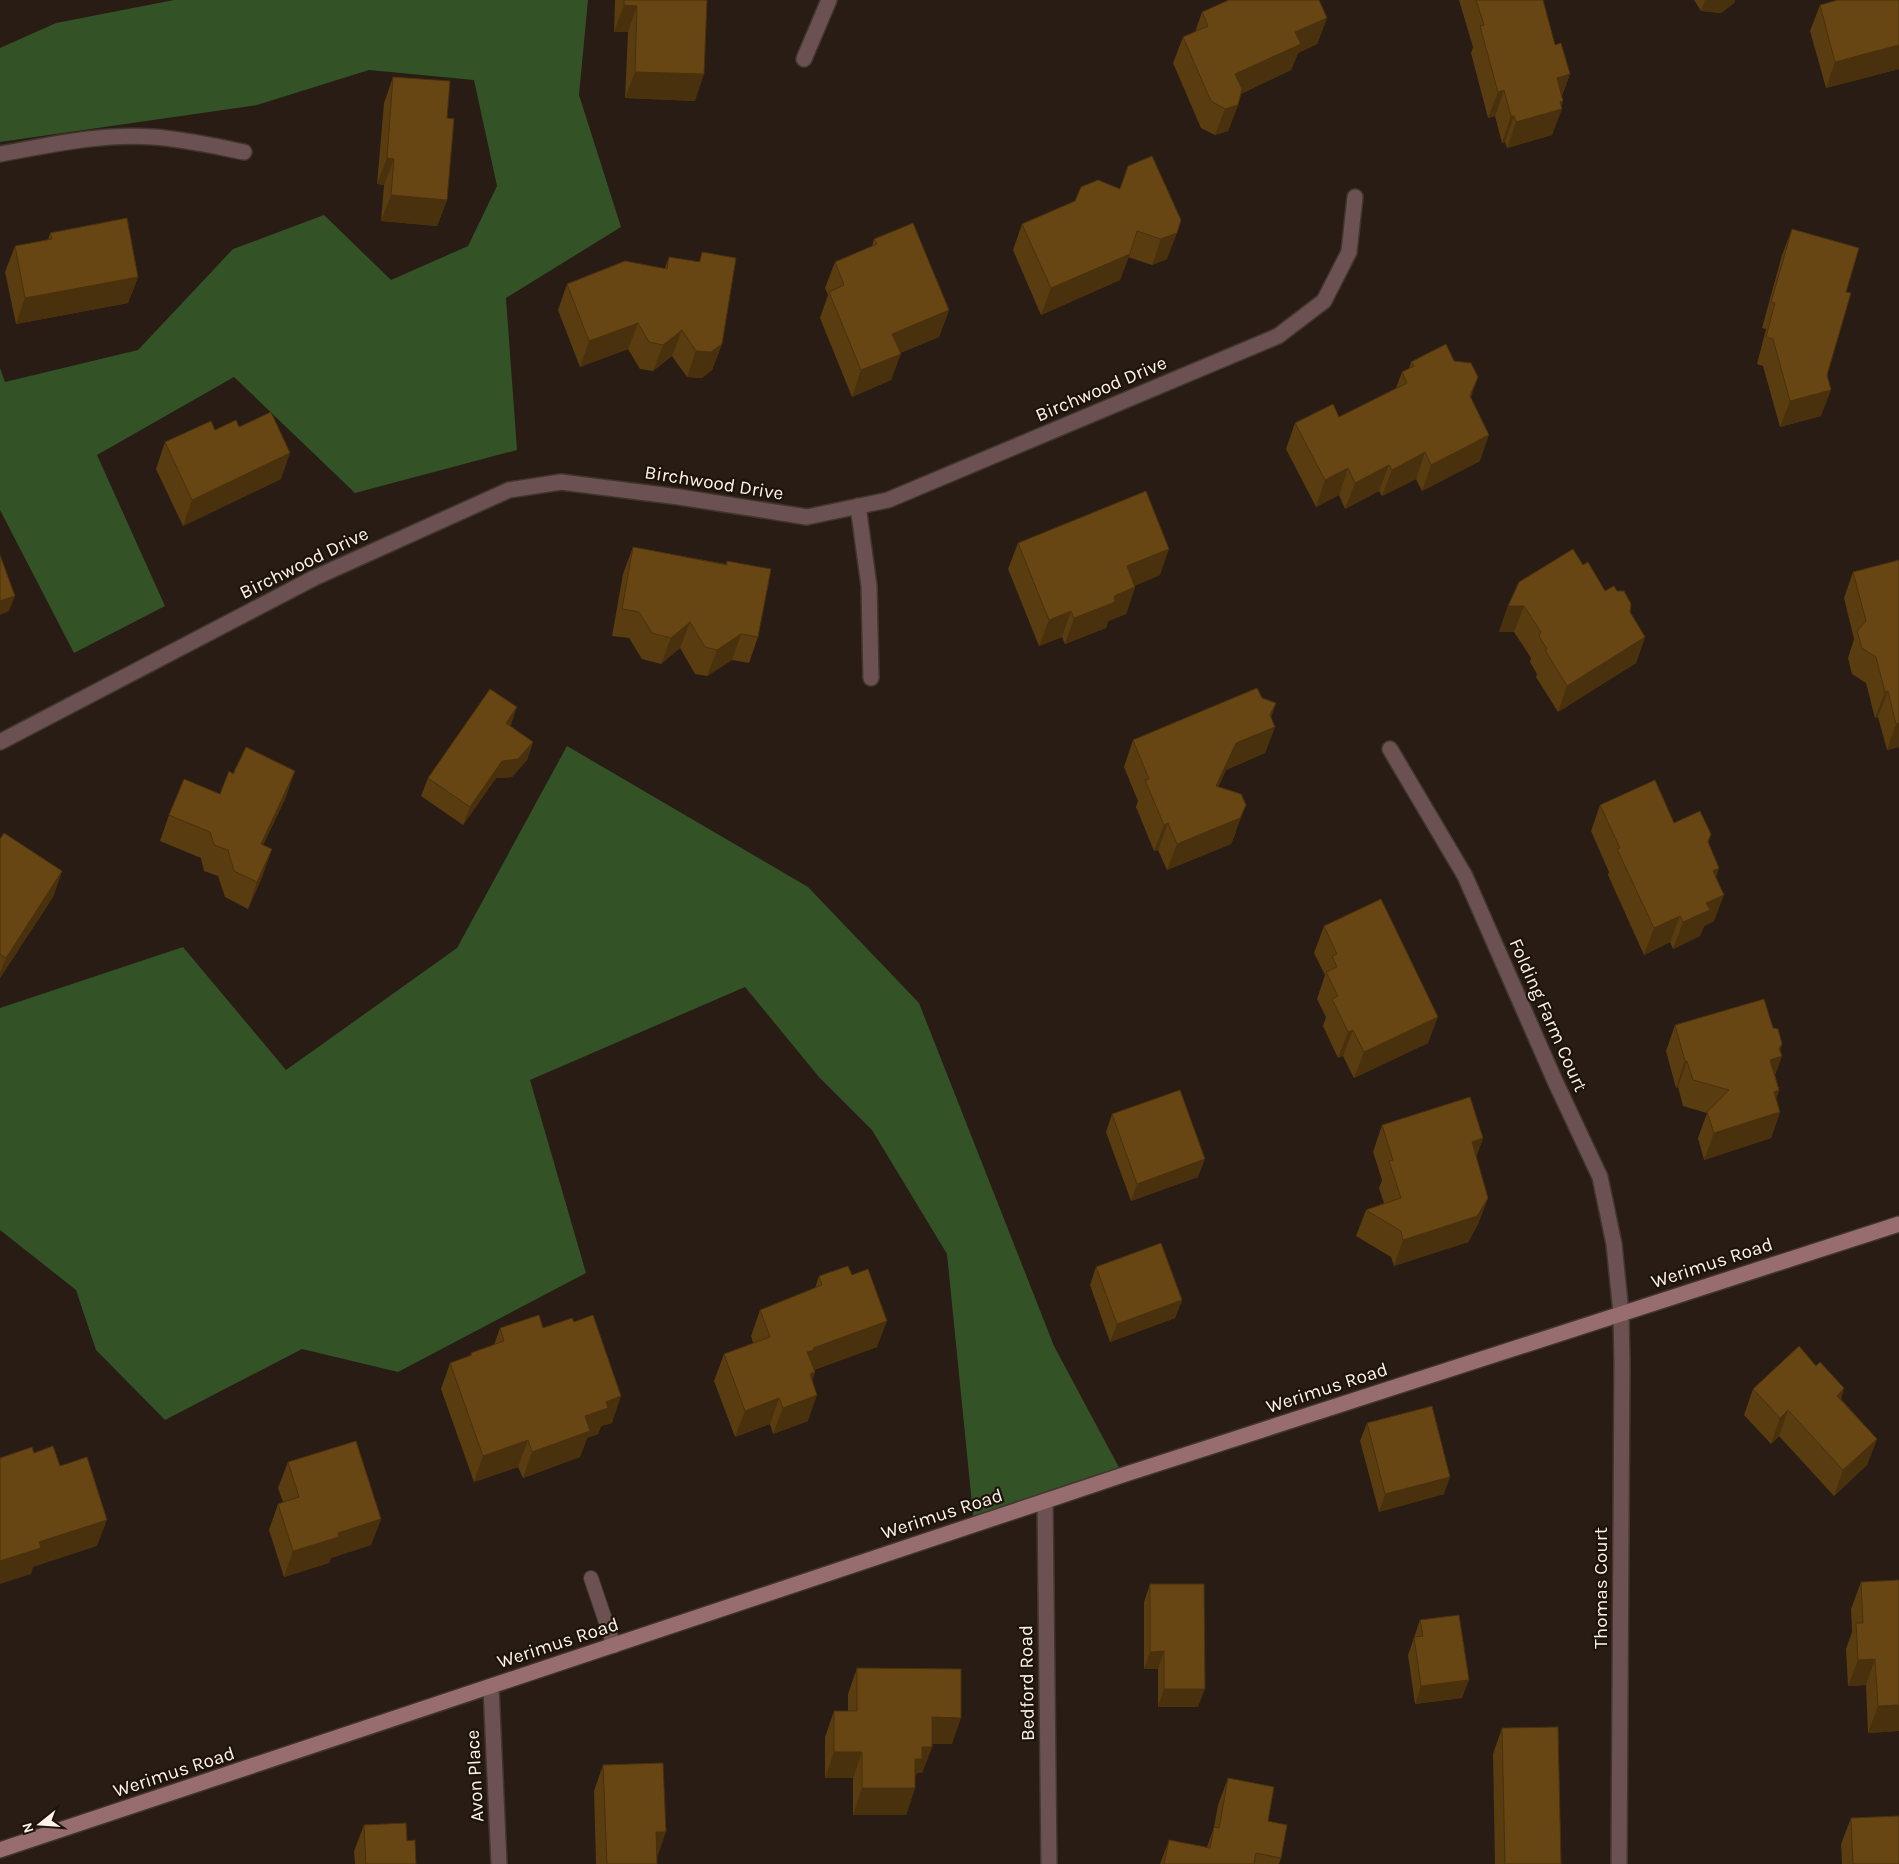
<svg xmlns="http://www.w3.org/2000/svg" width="1899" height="1864" font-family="Karla,sans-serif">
  <rect width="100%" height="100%" fill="#281c14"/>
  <path fill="#335225" d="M 174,0 L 588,0 L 579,95 L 621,227 L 506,298 L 517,450 L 355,493 L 234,377 L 97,455 L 165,606 L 74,653 L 0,510 L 0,368 L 5,382 L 138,350 L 233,249 L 324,215 L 391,280 L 468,246 L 497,186 L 474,80 L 369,70 L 257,105 L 0,142 L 0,48 L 56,23 Z
    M 567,746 L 808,887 L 919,1003 L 1054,1346 L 1123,1475 L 974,1524 L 947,1254 L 872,1130 L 819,1077 L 745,987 L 530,1080 L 586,1273 L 398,1372 L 302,1349 L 165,1420 L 96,1350 L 76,1290 L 0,1230 L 0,1008 L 183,947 L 286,1070 L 457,948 Z"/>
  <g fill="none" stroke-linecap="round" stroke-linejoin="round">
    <defs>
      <path id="service" d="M 591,1578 L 614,1646"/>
      <path id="minor" d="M 804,59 L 829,0
        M 0,154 C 50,145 102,133 153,137 C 184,139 214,146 244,152
        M 858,506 L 869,586 L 871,678
        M 0,742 L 314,578 L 509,490 L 561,482 L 679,497 L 807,517 L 888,500 L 1278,336 L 1324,301 L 1349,252 L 1355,197
        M 1390,749 L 1465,876 L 1555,1081 L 1600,1177 L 1614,1244 L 1621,1313 L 1622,1363 L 1619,1864
        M 1045,1501 L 1049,1864
        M 491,1687 L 499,1864"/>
      <path id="secondary" d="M 0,1850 L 1123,1475 L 1899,1224"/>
    </defs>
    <use href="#service" stroke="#41362e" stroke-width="16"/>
    <use href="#minor" stroke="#41362e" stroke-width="18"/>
    <use href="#secondary" stroke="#41362e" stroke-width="18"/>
    <use href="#service" stroke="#6c5152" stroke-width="14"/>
    <use href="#minor" stroke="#6c5152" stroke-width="15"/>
    <use href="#secondary" stroke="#976d6f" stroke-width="15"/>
  </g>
  <path fill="#593c10" d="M 615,0 L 707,0 L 695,101 L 625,98 L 628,32 L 614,32 Z
    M 1459,0 L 1543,0 L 1555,45 L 1570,74 L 1562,96 L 1561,107 L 1552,135 L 1507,148 L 1505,142 L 1502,143 L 1495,116 L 1488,118 L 1471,53 L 1473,47 Z
    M 1694,0 L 1735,0 L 1734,3 L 1721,13 L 1701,11 Z
    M 1899,0 L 1899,69 L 1826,88 L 1810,31 L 1820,5 Z
    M 1202,12 L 1327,18 L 1317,44 L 1298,53 L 1291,70 L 1241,94 L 1238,105 L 1228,131 L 1215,135 L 1201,128 L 1173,63 L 1183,37 L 1195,32 Z
    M 393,77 L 447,118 L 447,200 L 437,226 L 381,221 L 384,185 L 377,184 L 384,103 Z
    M 1152,156 L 1167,259 L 1152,265 L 1128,257 L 1120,280 L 1041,315 L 1013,250 L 1022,224 L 1120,189 Z
    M 1792,229 L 1846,292 L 1827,375 L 1821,416 L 1780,427 L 1763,366 L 1757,364 L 1766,329 L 1762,328 L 1782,255 Z
    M 50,233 L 138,277 L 128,303 L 16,324 L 5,272 L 15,246 L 48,240 Z
    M 874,239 L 949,310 L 939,337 L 900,353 L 891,380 L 852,397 L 820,318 L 828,295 L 825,288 L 835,262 L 872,246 Z
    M 702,252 L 722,344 L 712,370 L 702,378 L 687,377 L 672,356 L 653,371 L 640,369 L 628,349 L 580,367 L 558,310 L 567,284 L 665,268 L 669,257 L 699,262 Z
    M 1411,362 L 1471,398 L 1480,461 L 1422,491 L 1416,479 L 1382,496 L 1379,491 L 1345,509 L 1339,495 L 1316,507 L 1286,449 L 1295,423 L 1339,417 L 1396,388 L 1402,372 L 1409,369 Z
    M 239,427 L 281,479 L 183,526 L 156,469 L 165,442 L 215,430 Z
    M 1018,543 L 1160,575 L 1134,586 L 1135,587 L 1126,614 L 1108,621 L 1106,628 L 1065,644 L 1062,637 L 1039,646 L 1008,569 Z
    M 633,547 L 726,564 L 727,561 L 758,637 L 749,663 L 732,660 L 707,676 L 695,674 L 680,648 L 661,664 L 642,659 L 629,638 L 612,636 L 623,574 Z
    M 1899,560 L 1899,747 L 1887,750 L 1878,717 L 1875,718 L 1866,683 L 1852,674 L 1848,658 L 1854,639 L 1844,598 L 1853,572 Z
    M 1583,565 L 1605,591 L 1630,612 L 1645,637 L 1636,663 L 1558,712 L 1536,677 L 1537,674 L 1530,662 L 1531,658 L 1514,632 L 1499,632 L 1508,606 Z
    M 1262,698 L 1276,703 L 1271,717 L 1275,727 L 1265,753 L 1226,770 L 1218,787 L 1236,832 L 1231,844 L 1167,870 L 1158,850 L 1154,851 L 1136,807 L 1138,801 L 1124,767 L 1133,740 Z
    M 510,726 L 533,742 L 527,760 L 512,777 L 496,778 L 463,825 L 421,796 L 428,778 Z
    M 233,774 L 286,797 L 263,845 L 263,875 L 248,909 L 225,897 L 218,876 L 204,871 L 201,858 L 160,841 L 169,815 L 220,794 Z
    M 1600,805 L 1674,823 L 1708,842 L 1719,868 L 1716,877 L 1714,921 L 1704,926 L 1700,936 L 1673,949 L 1670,942 L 1644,955 L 1608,875 L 1609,872 L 1591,831 Z
    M 0,839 L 62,871 L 53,897 L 0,978 Z
    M 1324,926 L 1428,1043 L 1354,1078 L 1343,1056 L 1338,1058 L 1323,1026 L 1326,1017 L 1317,999 L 1325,975 L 1314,953 Z
    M 1675,1025 L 1773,1028 L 1782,1044 L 1780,1050 L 1782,1056 L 1775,1075 L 1779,1090 L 1776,1099 L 1780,1112 L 1771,1138 L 1704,1160 L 1698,1138 L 1707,1113 L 1683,1106 L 1678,1087 L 1676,1088 L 1666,1051 Z
    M 1112,1114 L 1198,1177 L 1131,1201 L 1106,1132 Z
    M 1382,1125 L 1483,1138 L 1476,1157 L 1488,1198 L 1478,1224 L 1468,1242 L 1394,1266 L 1391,1257 L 1356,1236 L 1366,1210 L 1384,1203 L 1379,1188 L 1382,1180 L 1373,1152 Z
    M 1096,1267 L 1182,1300 L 1175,1318 L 1110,1342 L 1090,1285 Z
    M 819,1276 L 877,1347 L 814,1370 L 815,1372 L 812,1380 L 808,1421 L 773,1434 L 770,1424 L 735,1437 L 714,1381 L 724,1354 L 753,1343 L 751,1336 L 760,1310 L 815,1288 Z
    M 500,1328 L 543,1328 L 612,1423 L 601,1426 L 598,1434 L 587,1438 L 580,1457 L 523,1478 L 518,1467 L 474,1482 L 441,1389 L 450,1363 L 470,1356 L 471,1353 L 494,1345 Z
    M 1816,1366 L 1844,1388 L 1841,1399 L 1877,1439 L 1867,1465 L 1834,1496 L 1779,1436 L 1771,1444 L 1744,1415 L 1753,1389 Z
    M 1367,1423 L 1444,1494 L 1379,1512 L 1360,1441 Z
    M 288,1462 L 381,1519 L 371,1545 L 331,1558 L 329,1563 L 284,1577 L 269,1530 L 278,1504 L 283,1502 L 278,1488 Z
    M 1861,1582 L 1899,1731 L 1868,1733 L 1866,1685 L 1848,1686 L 1846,1649 L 1852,1632 L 1851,1609 Z
    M 1150,1584 L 1198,1707 L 1158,1707 L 1158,1669 L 1144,1669 L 1144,1602 Z
    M 1420,1620 L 1462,1698 L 1415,1704 L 1408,1655 Z
    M 857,1668 L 952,1744 L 932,1744 L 932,1747 L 922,1773 L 917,1773 L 915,1776 L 915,1788 L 906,1815 L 853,1815 L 853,1778 L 825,1778 L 825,1737 L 834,1711 L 848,1711 L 848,1694 Z
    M 1502,1728 L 1561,1864 L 1495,1864 L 1493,1754 Z
    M 603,1765 L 657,1857 L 657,1864 L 596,1864 L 594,1791 Z
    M 1228,1778 L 1268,1821 L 1281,1858 L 1279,1864 L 1160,1864 L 1169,1840 L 1207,1847 L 1214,1827 L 1218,1805 Z
    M 1851,1818 L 1899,1864 L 1842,1864 L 1841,1844 Z
    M 364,1825 L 416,1864 L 355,1864 L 354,1851 Z"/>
  <path fill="#49310d" d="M 1705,0 L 1735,0 L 1734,3 L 1721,13 L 1701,11 Z
    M 624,5 L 637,6 L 628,32 L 614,32 Z
    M 1327,18 L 1317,44 L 1298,53 L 1291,70 L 1226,101 L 1235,74 L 1295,32 Z
    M 1899,45 L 1899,69 L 1826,88 L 1835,62 Z
    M 635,72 L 704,74 L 695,101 L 625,98 Z
    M 1570,74 L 1560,100 L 1557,78 Z
    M 1504,90 L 1495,116 L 1488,118 L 1498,92 Z
    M 1563,101 L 1561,109 L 1562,109 L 1552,135 L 1507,148 L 1516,122 L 1560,102 Z
    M 1238,105 L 1228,131 L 1215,135 L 1225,109 Z
    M 1511,116 L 1514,116 L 1505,142 L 1502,143 Z
    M 387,158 L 394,159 L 384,185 L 377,184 Z
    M 391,195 L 447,200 L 437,226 L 381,221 Z
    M 1177,233 L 1167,259 L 1152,265 L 1161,239 Z
    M 1130,254 L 1120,280 L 1041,315 L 1051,288 Z
    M 138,277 L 128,303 L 16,324 L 25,298 Z
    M 949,310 L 939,337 L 883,360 L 892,334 Z
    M 638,323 L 628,349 L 580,367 L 589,341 Z
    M 682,330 L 672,356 L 653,371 L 663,345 Z
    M 722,344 L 712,370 L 702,378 L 687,377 L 696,351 Z
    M 901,354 L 891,380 L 852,397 L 861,370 Z
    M 1478,377 L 1469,403 L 1470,396 Z
    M 1831,390 L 1821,416 L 1780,427 L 1790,401 Z
    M 1489,435 L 1480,461 L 1422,491 L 1431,465 Z
    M 1425,452 L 1416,479 L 1382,496 L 1392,470 Z
    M 290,453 L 281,479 L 183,526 L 192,500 Z
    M 1389,465 L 1379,491 L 1345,509 L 1355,483 Z
    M 1348,468 L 1339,495 L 1316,507 L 1325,480 Z
    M 1169,549 L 1160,575 L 1117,593 L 1127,566 Z
    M 1135,587 L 1126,614 L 1108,621 L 1106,628 L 1065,644 L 1074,618 L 1114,596 Z
    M 15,596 L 9,611 L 0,615 L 0,601 Z
    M 1508,606 L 1524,606 L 1514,632 L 1499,632 Z
    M 1071,611 L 1062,637 L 1039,646 L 1049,620 Z
    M 690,622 L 680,648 L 661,664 L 671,638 Z
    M 741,634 L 732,660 L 707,676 L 717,650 Z
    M 1645,637 L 1636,663 L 1558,712 L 1567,686 Z
    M 1888,691 L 1878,717 L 1875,718 L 1885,692 Z
    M 1276,703 L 1266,731 L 1275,727 L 1265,753 L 1226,770 L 1207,812 L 1216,786 L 1236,743 L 1270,715 Z
    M 517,707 L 511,725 L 500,741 L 506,723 Z
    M 1899,723 L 1899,747 L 1887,750 L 1896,724 Z
    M 533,742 L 527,760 L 512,777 L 496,778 L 463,825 L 470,807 L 502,761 Z
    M 295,771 L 286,797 L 251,870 L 261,844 Z
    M 1246,805 L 1231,844 L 1167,870 L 1177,844 Z
    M 1168,823 L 1158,850 L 1154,851 L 1164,825 Z
    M 272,849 L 263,875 L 248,909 L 257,882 Z
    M 1719,868 L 1710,894 L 1713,871 Z
    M 62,871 L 53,897 L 0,978 L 0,973 L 6,958 Z
    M 1724,895 L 1714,921 L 1704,926 L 1700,936 L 1673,949 L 1683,922 L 1706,903 Z
    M 1680,916 L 1670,942 L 1644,955 L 1654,928 Z
    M 1438,1017 L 1428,1043 L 1354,1078 L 1364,1052 Z
    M 1353,1030 L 1343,1056 L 1338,1058 L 1348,1032 Z
    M 1782,1044 L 1777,1057 L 1782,1056 L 1772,1082 L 1770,1060 Z
    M 1685,1061 L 1687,1061 L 1678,1087 L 1676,1088 Z
    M 1779,1090 L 1770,1115 L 1780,1112 L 1771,1138 L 1704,1160 L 1714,1133 L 1774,1092 Z
    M 1483,1138 L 1474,1164 L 1472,1142 Z
    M 1205,1159 L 1198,1177 L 1131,1201 L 1137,1184 Z
    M 1488,1198 L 1478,1224 L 1468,1242 L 1394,1266 L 1403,1240 Z
    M 1182,1300 L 1175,1318 L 1110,1342 L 1117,1324 Z
    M 887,1321 L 877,1347 L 805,1373 L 807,1352 L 813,1348 Z
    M 815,1372 L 805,1398 L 810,1374 Z
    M 1844,1388 L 1835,1415 L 1837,1396 Z
    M 817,1395 L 808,1421 L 773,1434 L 783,1408 Z
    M 621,1396 L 612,1423 L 601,1426 L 598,1434 L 587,1438 L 580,1457 L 523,1478 L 532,1452 L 606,1402 Z
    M 779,1398 L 770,1424 L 735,1437 L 745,1411 Z
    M 1788,1410 L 1779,1436 L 1771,1444 L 1780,1418 Z
    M 1877,1439 L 1867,1465 L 1834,1496 L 1843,1470 Z
    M 528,1440 L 518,1467 L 474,1482 L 483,1456 Z
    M 1450,1477 L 1444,1494 L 1379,1512 L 1385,1494 Z
    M 381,1519 L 371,1545 L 331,1558 L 329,1563 L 284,1577 L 293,1551 L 338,1533 Z
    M 107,1520 L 97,1546 L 33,1567 L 31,1574 L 0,1584 L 0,1561 L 39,1542 Z
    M 1164,1651 L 1158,1669 L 1144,1669 L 1150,1652 Z
    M 1875,1659 L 1866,1685 L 1848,1686 L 1858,1660 Z
    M 1469,1680 L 1462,1698 L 1415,1704 L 1421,1686 Z
    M 1164,1689 L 1205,1689 L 1198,1707 L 1158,1707 Z
    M 1899,1705 L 1899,1731 L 1868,1733 L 1878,1706 Z
    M 932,1717 L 961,1718 L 952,1744 L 922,1744 Z
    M 922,1747 L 932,1747 L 922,1773 L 917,1773 L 912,1785 L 915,1759 Z
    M 834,1752 L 862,1752 L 853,1778 L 825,1778 Z
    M 862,1788 L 915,1788 L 906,1815 L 853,1815 Z
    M 656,1832 L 666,1832 L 657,1858 Z"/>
  <path fill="#684613" stroke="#49310d" d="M 624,0 L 707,0 L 704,74 L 635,72 L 637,6 L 624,5 Z
    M 1229,0 L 1319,0 L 1327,18 L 1295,32 L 1301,44 L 1235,74 L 1242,89 L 1238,105 L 1225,109 L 1211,101 L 1183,37 L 1208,26 L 1202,12 Z
    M 1476,0 L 1543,0 L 1555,45 L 1561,43 L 1570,74 L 1557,78 L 1563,101 L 1560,102 L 1562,109 L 1516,122 L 1514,116 L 1511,116 L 1504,90 L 1498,92 L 1480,26 L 1484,25 Z
    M 1838,0 L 1899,0 L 1899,45 L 1835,62 L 1820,5 Z
    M 393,77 L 450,81 L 447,118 L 454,119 L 447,200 L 391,195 L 394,159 L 387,158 Z
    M 1152,156 L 1181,220 L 1177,233 L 1161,239 L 1137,231 L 1130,254 L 1051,288 L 1022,224 L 1075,201 L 1081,187 L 1098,180 L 1120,189 L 1128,166 Z
    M 127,218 L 138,277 L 25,298 L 15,246 L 52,239 L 50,233 Z
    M 913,223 L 949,310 L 892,334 L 901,354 L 861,370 L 829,292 L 844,285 L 835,262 L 877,244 L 874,239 Z
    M 1792,229 L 1859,248 L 1846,292 L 1851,293 L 1827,375 L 1831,390 L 1790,401 L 1773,339 L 1766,337 L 1775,303 L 1771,302 Z
    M 702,252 L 736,258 L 722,344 L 711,352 L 696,351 L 682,330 L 663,345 L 649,342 L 638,323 L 589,341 L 567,284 L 625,261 L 667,269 L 669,257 L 700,262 Z
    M 1446,344 L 1454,361 L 1471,363 L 1478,377 L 1470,396 L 1489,435 L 1431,465 L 1425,452 L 1392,470 L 1389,465 L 1355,483 L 1348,468 L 1325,480 L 1295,423 L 1333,404 L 1339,417 L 1407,383 L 1402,372 L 1414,366 L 1411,362 Z
    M 271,412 L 290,453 L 192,500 L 165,442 L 211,421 L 215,430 L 236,420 L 239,427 Z
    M 1146,491 L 1169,549 L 1127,566 L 1135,587 L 1114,596 L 1115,602 L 1074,618 L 1071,611 L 1049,620 L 1018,543 Z
    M 633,547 L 727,565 L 727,561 L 771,569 L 758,637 L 741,634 L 717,650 L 705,647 L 690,622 L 671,638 L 652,633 L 639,612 L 622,609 Z
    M 1573,549 L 1583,565 L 1588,562 L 1605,591 L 1614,586 L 1617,591 L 1624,591 L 1631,604 L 1630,612 L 1645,637 L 1567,686 L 1545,650 L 1547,649 L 1539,636 L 1541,632 L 1524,606 L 1508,606 L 1519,582 Z
    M 0,555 L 15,596 L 0,601 Z
    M 1899,560 L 1899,723 L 1896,724 L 1888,691 L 1885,692 L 1876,657 L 1862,648 L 1857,631 L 1866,621 L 1853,572 Z
    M 1257,688 L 1262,698 L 1276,703 L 1270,715 L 1275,727 L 1236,743 L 1216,786 L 1241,794 L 1246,805 L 1240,818 L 1177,844 L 1168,823 L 1164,825 L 1145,780 L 1149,779 L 1133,740 Z
    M 490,689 L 517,707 L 506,723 L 533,742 L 518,759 L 502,761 L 470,807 L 428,778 Z
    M 246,747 L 295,771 L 261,844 L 272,849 L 257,882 L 234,871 L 228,850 L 214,845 L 210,832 L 169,815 L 184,779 L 220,794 L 229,771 L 233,774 Z
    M 1655,780 L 1674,823 L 1700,811 L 1711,834 L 1708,842 L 1719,868 L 1713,871 L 1724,895 L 1706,903 L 1710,910 L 1683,922 L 1680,916 L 1654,928 L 1617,849 L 1620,848 L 1600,805 Z
    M 4,833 L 62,871 L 6,958 L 0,954 L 0,839 Z
    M 1381,899 L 1438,1017 L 1364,1052 L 1353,1030 L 1348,1032 L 1332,999 L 1338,996 L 1326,972 L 1337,967 L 1332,956 L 1337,954 L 1324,926 Z
    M 1764,999 L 1773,1028 L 1778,1029 L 1782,1044 L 1779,1048 L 1782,1056 L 1770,1060 L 1779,1090 L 1774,1092 L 1780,1112 L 1714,1133 L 1707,1112 L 1729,1090 L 1693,1080 L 1687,1061 L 1685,1061 L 1675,1025 Z
    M 1180,1090 L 1205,1159 L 1137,1184 L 1112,1114 Z
    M 1470,1097 L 1483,1138 L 1472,1142 L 1488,1198 L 1477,1216 L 1403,1240 L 1401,1231 L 1366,1210 L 1401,1198 L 1389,1161 L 1393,1160 L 1382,1125 Z
    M 1161,1243 L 1182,1300 L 1117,1324 L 1096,1267 Z
    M 848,1266 L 852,1275 L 868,1269 L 887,1321 L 813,1348 L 814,1350 L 807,1352 L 815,1372 L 810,1374 L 817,1395 L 783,1408 L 779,1398 L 745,1411 L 724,1354 L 770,1337 L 760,1310 L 822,1285 L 819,1276 Z
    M 539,1315 L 543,1328 L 572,1318 L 574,1322 L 593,1315 L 621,1396 L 606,1402 L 608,1408 L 585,1416 L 590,1431 L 532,1452 L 528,1440 L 483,1456 L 450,1363 L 472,1355 L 471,1353 L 504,1341 L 500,1328 Z
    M 1799,1346 L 1816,1366 L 1820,1362 L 1844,1388 L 1837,1396 L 1877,1439 L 1843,1470 L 1788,1410 L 1780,1418 L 1753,1389 Z
    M 1432,1406 L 1450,1477 L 1385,1494 L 1367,1423 Z
    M 356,1441 L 381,1519 L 338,1533 L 339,1537 L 293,1551 L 278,1504 L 299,1497 L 288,1462 Z
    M 53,1446 L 60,1466 L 87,1457 L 107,1520 L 39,1542 L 41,1548 L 0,1561 L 0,1458 L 32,1447 L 34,1453 Z
    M 1899,1580 L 1899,1705 L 1878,1706 L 1875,1659 L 1858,1660 L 1856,1623 L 1863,1623 L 1861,1582 Z
    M 1150,1584 L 1204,1584 L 1205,1689 L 1164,1689 L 1164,1651 L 1150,1652 Z
    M 1459,1615 L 1469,1680 L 1421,1686 L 1414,1637 L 1423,1636 L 1420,1620 Z
    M 857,1668 L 961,1669 L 961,1718 L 932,1717 L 932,1747 L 922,1747 L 922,1759 L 915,1759 L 915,1788 L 862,1788 L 862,1752 L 834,1752 L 834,1711 L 857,1711 Z
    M 1558,1727 L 1561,1864 L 1505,1864 L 1502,1728 Z
    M 663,1763 L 666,1832 L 656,1832 L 657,1864 L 607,1864 L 603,1765 Z
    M 1228,1778 L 1274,1787 L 1268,1821 L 1287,1825 L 1281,1858 L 1256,1853 L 1254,1864 L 1164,1864 L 1169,1840 L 1210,1848 L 1214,1827 L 1219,1828 Z
    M 1899,1816 L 1899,1864 L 1853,1864 L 1851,1818 Z
    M 406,1823 L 407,1841 L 415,1840 L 416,1864 L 366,1864 L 364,1825 Z"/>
  <g text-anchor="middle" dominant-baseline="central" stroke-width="4.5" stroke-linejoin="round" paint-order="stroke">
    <g font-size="19" fill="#fcf3ed" stroke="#1e130b">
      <text transform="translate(1101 389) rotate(-23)">Birchwood Drive</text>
      <text transform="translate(714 483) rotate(9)">Birchwood Drive</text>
      <text transform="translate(304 563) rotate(-26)">Birchwood Drive</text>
      <text transform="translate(1548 1015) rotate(66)">Folding Farm Court</text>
      <text transform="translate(1712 1263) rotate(-18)">Werimus Road</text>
      <text transform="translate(1327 1388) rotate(-18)">Werimus Road</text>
      <text transform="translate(942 1514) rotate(-18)">Werimus Road</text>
      <text transform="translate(1601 1588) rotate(-90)">Thomas Court</text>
      <text transform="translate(558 1643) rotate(-18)">Werimus Road</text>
      <text transform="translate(1027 1683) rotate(-91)">Bedford Road</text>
      <text transform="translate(174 1772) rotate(-18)">Werimus Road</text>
      <text transform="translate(475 1776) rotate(-93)">Avon Place</text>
    </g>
  </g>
  <g transform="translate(40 1824) rotate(253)" stroke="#1e130b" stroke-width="4" paint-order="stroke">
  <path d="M0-4L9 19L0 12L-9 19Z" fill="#fcf3ed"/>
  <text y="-8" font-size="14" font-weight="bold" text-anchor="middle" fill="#fcf3ed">N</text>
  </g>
</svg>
